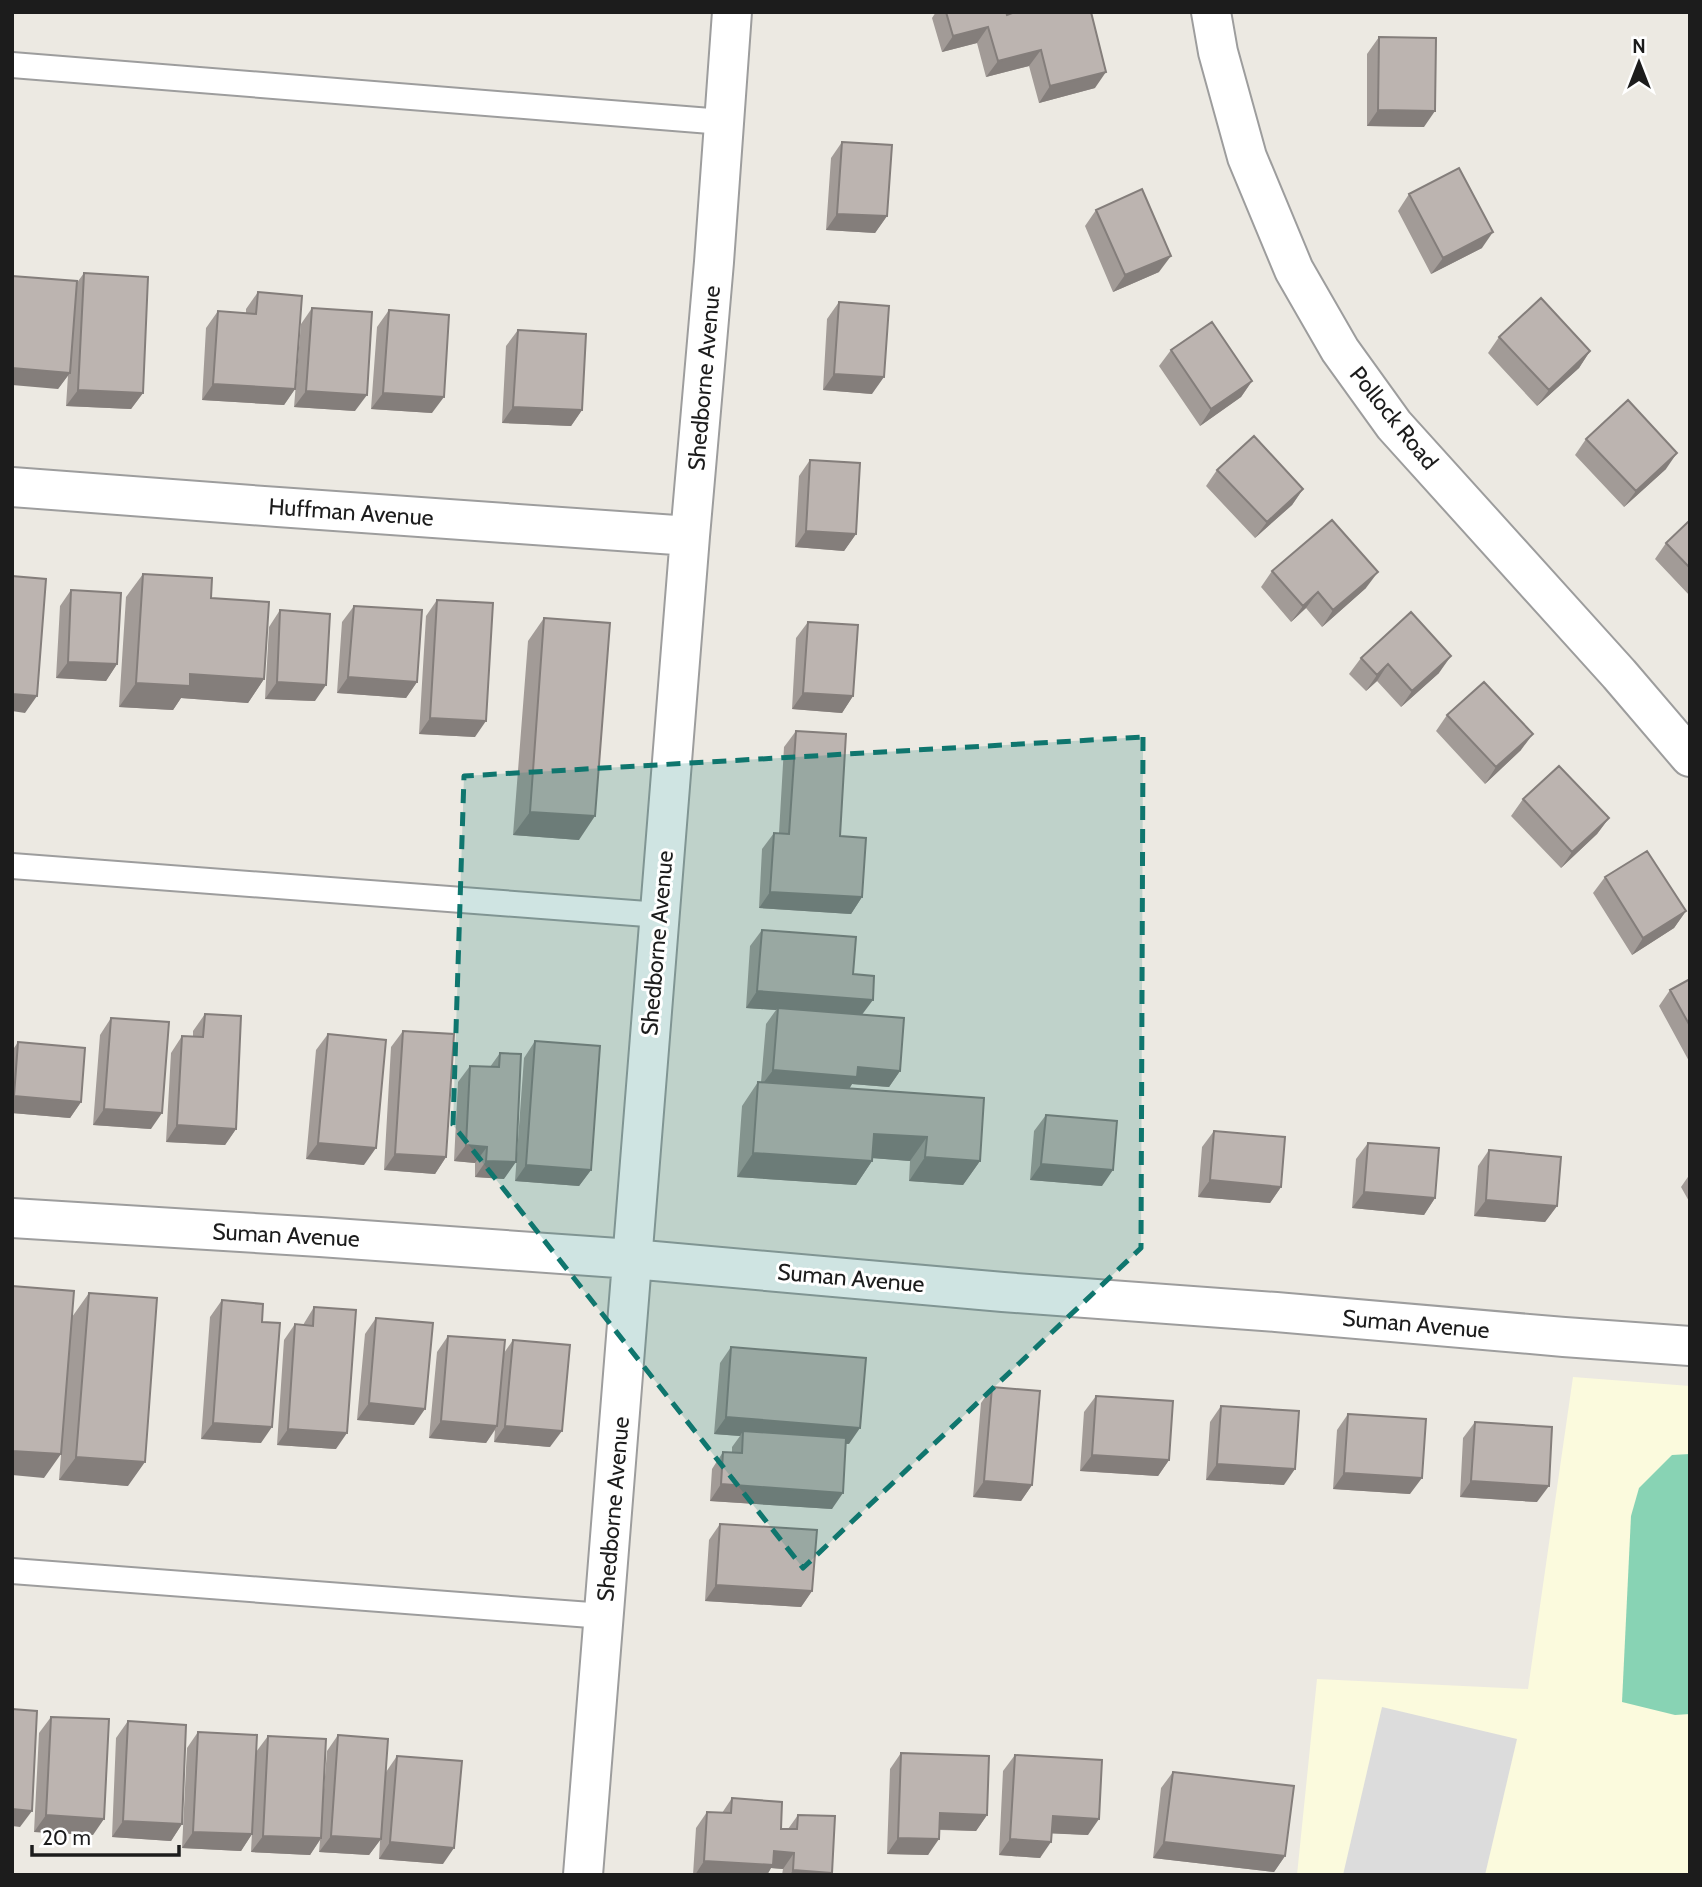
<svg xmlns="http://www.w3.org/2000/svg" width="1702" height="1887" font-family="Cabin,sans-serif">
  <rect width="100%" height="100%" fill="#ece9e2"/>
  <path fill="#fbfadd" d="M 1573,1377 L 1690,1386 L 1690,1875 L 1297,1875 L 1317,1679 L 1528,1689 Z"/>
  <path fill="#88d3b4" d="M 1690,1454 L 1690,1714 L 1675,1715 L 1622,1702 L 1631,1516 L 1639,1488 L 1672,1455 Z"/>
  <path fill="#dcdcdc" d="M 1382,1707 L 1517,1739 L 1485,1875 L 1343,1875 Z"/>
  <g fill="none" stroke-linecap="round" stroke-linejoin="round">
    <defs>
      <path id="service" d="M 12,65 L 723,122
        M 12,866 L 660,915
        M 12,1571 L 604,1616"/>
      <path id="minor" d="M 1211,12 L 1218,52 L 1247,157 L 1294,270 L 1340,350 L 1394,425 L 1619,674 L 1690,757
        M 12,487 L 278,507 L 690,536
        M 12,1218 L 320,1237 L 632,1259 L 1003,1292 L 1276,1312 L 1564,1337 L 1690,1346
        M 583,1875 L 690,536 L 714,262 L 732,12"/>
    </defs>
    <use href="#service" stroke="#9d9d9d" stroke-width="28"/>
    <use href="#minor" stroke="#9d9d9d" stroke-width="42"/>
    <use href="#service" stroke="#fff" stroke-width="24"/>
    <use href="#minor" stroke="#fff" stroke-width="38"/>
  </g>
  <path fill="#a29b97" d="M 936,12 L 1006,12 L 1007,15 L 1095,88 L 1039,103 L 1029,66 L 986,77 L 977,43 L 942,52 L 932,18 Z
    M 1379,37 L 1424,127 L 1367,126 L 1367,54 Z
    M 842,142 L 887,216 L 875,233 L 826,230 L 831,158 Z
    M 1409,194 L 1482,248 L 1431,274 L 1398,211 Z
    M 1096,210 L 1159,272 L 1113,292 L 1085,226 Z
    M 84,273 L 143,393 L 131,409 L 66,406 L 68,375 L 58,389 L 76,284 Z
    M 258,292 L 295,389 L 284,405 L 202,400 L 206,328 L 218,311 L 246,313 L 246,309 Z
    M 839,302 L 872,394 L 823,390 L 827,319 Z
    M 312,308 L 355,411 L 294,407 L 301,324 Z
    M 389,310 L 432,413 L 371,409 L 377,327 Z
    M 518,330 L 582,410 L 571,426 L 502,423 L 506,346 Z
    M 1499,337 L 1590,351 L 1579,368 L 1537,406 L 1488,353 Z
    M 1171,350 L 1252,381 L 1241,397 L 1200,426 L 1159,366 Z
    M 1586,439 L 1666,469 L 1624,507 L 1575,455 Z
    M 810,460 L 856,534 L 844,551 L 795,547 L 799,476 Z
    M 1217,470 L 1303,489 L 1292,505 L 1255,538 L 1206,486 Z
    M 1690,520 L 1690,596 L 1655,559 L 1666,543 Z
    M 1272,571 L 1366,588 L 1322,627 L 1306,608 L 1291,622 L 1261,587 Z
    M 143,574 L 211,598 L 264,679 L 248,703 L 181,698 L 173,710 L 119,707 L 126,597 Z
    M 71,590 L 117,664 L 106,681 L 56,678 L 60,606 Z
    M 437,600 L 475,737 L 419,734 L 426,616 Z
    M 354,606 L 417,682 L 406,698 L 337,693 L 342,622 Z
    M 280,610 L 315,701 L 265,699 L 269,627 Z
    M 544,618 L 579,840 L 513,835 L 528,641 Z
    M 808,622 L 853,696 L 842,713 L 792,709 L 796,638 Z
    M 1361,658 L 1439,673 L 1401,707 L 1377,681 L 1366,691 L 1349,674 Z
    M 1447,715 L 1521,750 L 1485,784 L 1436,731 Z
    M 796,731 L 840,836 L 862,897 L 851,914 L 759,908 L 762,849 L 774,833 L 779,833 L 784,747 Z
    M 1523,799 L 1609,818 L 1597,834 L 1561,868 L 1511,816 Z
    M 1605,877 L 1686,911 L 1674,928 L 1632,955 L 1593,893 Z
    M 762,930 L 853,974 L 862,1014 L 900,1071 L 889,1087 L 852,1084 L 849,1089 L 980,1161 L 963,1185 L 909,1181 L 910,1161 L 873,1158 L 872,1161 L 856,1185 L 737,1177 L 742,1106 L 758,1082 L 761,1082 L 766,1024 L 776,1010 L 746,1008 L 750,946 Z
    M 1690,979 L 1690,1063 L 1659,1006 L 1670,990 Z
    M 205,1014 L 236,1129 L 225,1145 L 166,1142 L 171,1053 L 182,1036 L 193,1037 L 193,1031 Z
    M 111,1018 L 151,1129 L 93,1125 L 100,1035 Z
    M 403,1031 L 446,1157 L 435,1174 L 384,1170 L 391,1047 Z
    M 328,1034 L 364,1165 L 306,1159 L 316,1050 Z
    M 535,1041 L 591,1170 L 579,1186 L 515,1181 L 524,1058 Z
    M 18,1042 L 81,1102 L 70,1118 L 12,1113 L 12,1051 Z
    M 500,1053 L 504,1179 L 475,1177 L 475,1163 L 454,1161 L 458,1082 L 470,1066 L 490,1067 Z
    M 1046,1115 L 1102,1186 L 1030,1180 L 1034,1131 Z
    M 1214,1131 L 1281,1187 L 1270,1203 L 1198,1197 L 1202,1147 Z
    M 1368,1143 L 1435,1198 L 1424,1215 L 1352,1208 L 1356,1159 Z
    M 1489,1150 L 1557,1206 L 1545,1222 L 1474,1216 L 1478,1166 Z
    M 1690,1174 L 1690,1203 L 1681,1187 Z
    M 89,1293 L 128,1486 L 59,1480 L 72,1317 Z
    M 222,1300 L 262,1322 L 261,1443 L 201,1439 L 210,1317 Z
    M 314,1307 L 336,1449 L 277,1445 L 284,1340 L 295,1324 L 303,1325 Z
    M 376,1318 L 414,1425 L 357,1420 L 365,1334 Z
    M 448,1336 L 504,1353 L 513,1340 L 550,1447 L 494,1442 L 495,1430 L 486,1443 L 429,1438 L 437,1352 Z
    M 731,1347 L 849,1444 L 846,1444 L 832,1509 L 710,1501 L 712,1469 L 723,1452 L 732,1453 L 732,1447 L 740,1436 L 714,1434 L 720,1363 Z
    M 992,1387 L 1032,1485 L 1021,1501 L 973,1497 L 981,1403 Z
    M 1096,1396 L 1169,1460 L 1158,1476 L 1080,1471 L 1084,1412 Z
    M 1221,1406 L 1284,1485 L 1206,1480 L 1210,1422 Z
    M 1348,1414 L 1410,1494 L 1333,1489 L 1337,1430 Z
    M 1475,1422 L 1537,1502 L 1460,1497 L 1463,1438 Z
    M 720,1524 L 812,1591 L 801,1607 L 705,1601 L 709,1540 Z
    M 51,1717 L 93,1835 L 34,1832 L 39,1733 Z
    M 128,1721 L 182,1824 L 171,1841 L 112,1837 L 116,1738 Z
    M 198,1732 L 252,1834 L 241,1851 L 182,1848 L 187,1748 Z
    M 338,1735 L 386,1772 L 397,1756 L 443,1864 L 379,1859 L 380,1840 L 369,1855 L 319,1852 L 320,1840 L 310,1855 L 251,1852 L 256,1752 L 268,1736 L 323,1802 L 327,1751 Z
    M 901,1753 L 987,1815 L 976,1831 L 940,1830 L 928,1855 L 887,1854 L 890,1769 Z
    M 1015,1755 L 1088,1835 L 1052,1833 L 1040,1858 L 999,1855 L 1003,1771 Z
    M 1173,1772 L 1285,1856 L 1274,1872 L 1153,1858 L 1161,1788 Z
    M 732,1798 L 781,1829 L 788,1829 L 798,1815 L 830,1875 L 782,1875 L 783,1869 L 771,1868 L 767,1875 L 693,1875 L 696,1828 L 707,1812 L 722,1813 Z"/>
  <path fill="#847e7b" d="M 988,27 L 977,43 L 942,52 L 953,36 Z
    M 1041,50 L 1029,66 L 986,77 L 998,61 Z
    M 1106,72 L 1095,88 L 1039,103 L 1050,86 Z
    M 1378,110 L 1435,111 L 1424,127 L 1367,126 Z
    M 837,214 L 887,216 L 875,233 L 826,230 Z
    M 1493,232 L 1482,248 L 1431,274 L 1443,258 Z
    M 1171,256 L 1159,272 L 1113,292 L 1125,275 Z
    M 1590,351 L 1579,368 L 1537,406 L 1549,390 Z
    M 12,368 L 70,373 L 58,389 L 12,385 Z
    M 834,374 L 884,377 L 872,394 L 823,390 Z
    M 1252,381 L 1241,397 L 1200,426 L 1211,409 Z
    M 213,384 L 295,389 L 284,405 L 202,400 Z
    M 78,390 L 143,393 L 131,409 L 66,406 Z
    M 306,391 L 367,395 L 355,411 L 294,407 Z
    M 383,393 L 444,397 L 432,413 L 371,409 Z
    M 513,407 L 582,410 L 571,426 L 502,423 Z
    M 1677,453 L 1666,469 L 1624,507 L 1636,491 Z
    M 1303,489 L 1292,505 L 1255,538 L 1267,522 Z
    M 806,531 L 856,534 L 844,551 L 795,547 Z
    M 1378,572 L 1366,588 L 1322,627 L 1333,610 Z
    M 1318,592 L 1306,608 L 1291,622 L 1303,606 Z
    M 1451,656 L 1439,673 L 1401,707 L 1412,691 Z
    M 68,662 L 117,664 L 106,681 L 56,678 Z
    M 1388,664 L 1377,681 L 1366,691 L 1377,675 Z
    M 190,674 L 264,679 L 248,703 L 181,698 L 173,710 L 119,707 L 136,683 Z
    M 348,677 L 417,682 L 406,698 L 337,693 Z
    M 277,682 L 326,685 L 315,701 L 265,699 Z
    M 803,693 L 853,696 L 842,713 L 792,709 Z
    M 12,694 L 37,696 L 25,713 L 12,711 Z
    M 430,718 L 486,721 L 475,737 L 419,734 Z
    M 1533,734 L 1521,750 L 1485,784 L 1496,767 Z
    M 530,812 L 595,816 L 579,840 L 513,835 Z
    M 1609,818 L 1597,834 L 1561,868 L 1572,852 Z
    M 770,892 L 862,897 L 851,914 L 759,908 Z
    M 1686,911 L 1674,928 L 1632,955 L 1643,938 Z
    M 757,991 L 873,1000 L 861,1016 L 778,1008 L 776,1010 L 746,1008 Z
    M 858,1067 L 900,1071 L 889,1087 L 852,1084 L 846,1094 L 761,1086 L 773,1070 Z
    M 14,1096 L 81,1102 L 70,1118 L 12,1113 L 12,1099 Z
    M 104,1109 L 162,1113 L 151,1129 L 93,1125 Z
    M 177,1125 L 236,1129 L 225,1145 L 166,1142 Z
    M 874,1134 L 927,1137 L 910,1161 L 858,1157 Z
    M 318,1143 L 376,1148 L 364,1165 L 306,1159 Z
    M 466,1145 L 487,1147 L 475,1163 L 454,1161 Z
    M 753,1153 L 872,1161 L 856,1185 L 737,1177 Z
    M 395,1154 L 446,1157 L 435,1174 L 384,1170 Z
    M 925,1157 L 980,1161 L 963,1185 L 909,1181 Z
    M 486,1161 L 516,1162 L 504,1179 L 475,1177 Z
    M 1041,1164 L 1113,1170 L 1102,1186 L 1030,1180 Z
    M 526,1165 L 591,1170 L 579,1186 L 515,1181 Z
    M 1210,1180 L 1281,1187 L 1270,1203 L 1198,1197 Z
    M 1364,1192 L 1435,1198 L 1424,1215 L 1352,1208 Z
    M 1486,1200 L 1557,1206 L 1545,1222 L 1474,1216 Z
    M 369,1403 L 425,1409 L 414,1425 L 357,1420 Z
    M 726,1417 L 860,1428 L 849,1444 L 743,1436 L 743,1431 L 740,1436 L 714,1434 Z
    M 441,1421 L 497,1426 L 486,1443 L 429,1438 Z
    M 213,1423 L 272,1427 L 261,1443 L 201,1439 Z
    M 505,1426 L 562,1431 L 550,1447 L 494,1442 Z
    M 288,1429 L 347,1433 L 336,1449 L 277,1445 Z
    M 12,1451 L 61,1454 L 44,1478 L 12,1475 Z
    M 1092,1455 L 1169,1460 L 1158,1476 L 1080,1471 Z
    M 76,1457 L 145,1462 L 128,1486 L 59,1480 Z
    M 1217,1464 L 1295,1469 L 1284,1485 L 1206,1480 Z
    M 1344,1473 L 1422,1478 L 1410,1494 L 1333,1489 Z
    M 984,1481 L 1032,1485 L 1021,1501 L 973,1497 Z
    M 1471,1481 L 1549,1486 L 1537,1502 L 1460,1497 Z
    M 721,1484 L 843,1493 L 832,1509 L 710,1501 Z
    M 716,1585 L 812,1591 L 801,1607 L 705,1601 Z
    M 12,1809 L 32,1811 L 20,1827 L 12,1826 Z
    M 940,1813 L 987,1815 L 976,1831 L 929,1829 Z
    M 46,1815 L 104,1819 L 93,1835 L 34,1832 Z
    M 1053,1816 L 1099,1819 L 1088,1835 L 1041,1833 Z
    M 123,1821 L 182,1824 L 171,1841 L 112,1837 Z
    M 193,1832 L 252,1834 L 241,1851 L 182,1848 Z
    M 263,1836 L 321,1838 L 310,1855 L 251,1852 Z
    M 331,1836 L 381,1839 L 369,1855 L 319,1852 Z
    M 898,1838 L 939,1839 L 928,1855 L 887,1854 Z
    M 1010,1839 L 1051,1842 L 1040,1858 L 999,1855 Z
    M 390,1842 L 454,1848 L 443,1864 L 379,1859 Z
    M 1164,1842 L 1285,1856 L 1274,1872 L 1153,1858 Z
    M 774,1851 L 794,1853 L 783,1869 L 771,1868 L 767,1875 L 695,1875 L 704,1861 Z
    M 793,1870 L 832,1873 L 830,1875 L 790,1875 Z"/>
  <path fill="#bcb4b0" stroke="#847e7b" stroke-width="2" d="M 946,12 L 1006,12 L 1007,15 L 1015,12 L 1091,12 L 1106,72 L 1050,86 L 1041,50 L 998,61 L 988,27 L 953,36 Z
    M 1379,37 L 1436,38 L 1435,111 L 1378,110 Z
    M 842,142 L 892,145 L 887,216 L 837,214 Z
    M 1459,168 L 1493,232 L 1443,258 L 1409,194 Z
    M 1142,189 L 1171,256 L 1125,275 L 1096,210 Z
    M 84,273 L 148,277 L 143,393 L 78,390 Z
    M 12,276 L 77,281 L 70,373 L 12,368 Z
    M 258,292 L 302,296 L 295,389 L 213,384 L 218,311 L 256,314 Z
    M 1541,298 L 1590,351 L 1549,390 L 1499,337 Z
    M 839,302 L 889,306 L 884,377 L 834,374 Z
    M 312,308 L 372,312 L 367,395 L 306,391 Z
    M 389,310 L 449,315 L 444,397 L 383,393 Z
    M 1212,322 L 1252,381 L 1211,409 L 1171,350 Z
    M 518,330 L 586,334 L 582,410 L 513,407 Z
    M 1628,400 L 1677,453 L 1636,491 L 1586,439 Z
    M 1254,436 L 1303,489 L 1267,522 L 1217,470 Z
    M 810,460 L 860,463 L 856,534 L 806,531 Z
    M 1332,520 L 1378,572 L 1333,610 L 1318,592 L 1303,606 L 1272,571 Z
    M 1690,520 L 1690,568 L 1666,543 Z
    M 143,574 L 212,578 L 211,598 L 269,602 L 264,679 L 190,674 L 190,686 L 136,683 Z
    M 12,576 L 46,579 L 37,696 L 12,694 Z
    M 71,590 L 121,593 L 117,664 L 68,662 Z
    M 437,600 L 493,603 L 486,721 L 430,718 Z
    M 354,606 L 422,610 L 417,682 L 348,677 Z
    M 280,610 L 330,614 L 326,685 L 277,682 Z
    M 1411,612 L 1451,656 L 1412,691 L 1388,664 L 1377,675 L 1361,658 Z
    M 544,618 L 610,623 L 595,816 L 530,812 Z
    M 808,622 L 858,625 L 853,696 L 803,693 Z
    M 1484,682 L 1533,734 L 1496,767 L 1447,715 Z
    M 796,731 L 846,734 L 840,836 L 866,838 L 862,897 L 770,892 L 774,833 L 789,834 Z
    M 1559,766 L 1609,818 L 1572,852 L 1523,799 Z
    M 1647,851 L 1686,911 L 1643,938 L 1605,877 Z
    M 762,930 L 856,937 L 853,974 L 874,976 L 873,1000 L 757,991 Z
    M 1690,979 L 1690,1026 L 1670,990 Z
    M 778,1008 L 904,1018 L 900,1071 L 858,1067 L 857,1077 L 773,1070 Z
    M 205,1014 L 241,1016 L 236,1129 L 177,1125 L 182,1036 L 203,1037 Z
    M 111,1018 L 169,1022 L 162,1113 L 104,1109 Z
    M 403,1031 L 454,1034 L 446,1157 L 395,1154 Z
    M 328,1034 L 386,1040 L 376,1148 L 318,1143 Z
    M 535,1041 L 600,1046 L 591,1170 L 526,1165 Z
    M 18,1042 L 85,1048 L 81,1102 L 14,1096 Z
    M 500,1053 L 521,1054 L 516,1162 L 486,1161 L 487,1147 L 466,1145 L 470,1066 L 499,1067 Z
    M 758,1082 L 984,1098 L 980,1161 L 925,1157 L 927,1137 L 874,1134 L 872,1161 L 753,1153 Z
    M 1046,1115 L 1117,1121 L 1113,1170 L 1041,1164 Z
    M 1214,1131 L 1285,1137 L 1281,1187 L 1210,1180 Z
    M 1368,1143 L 1439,1148 L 1435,1198 L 1364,1192 Z
    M 1489,1150 L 1561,1157 L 1557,1206 L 1486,1200 Z
    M 12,1286 L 74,1291 L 61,1454 L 12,1451 Z
    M 89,1293 L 157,1298 L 145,1462 L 76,1457 Z
    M 222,1300 L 263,1304 L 262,1322 L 280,1323 L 272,1427 L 213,1423 Z
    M 314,1307 L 356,1310 L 347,1433 L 288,1429 L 295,1324 L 313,1326 Z
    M 376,1318 L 433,1323 L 425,1409 L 369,1403 Z
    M 448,1336 L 505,1340 L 497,1426 L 441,1421 Z
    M 513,1340 L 570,1345 L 562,1431 L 505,1426 Z
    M 731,1347 L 866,1358 L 860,1428 L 726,1417 Z
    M 992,1387 L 1040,1391 L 1032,1485 L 984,1481 Z
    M 1096,1396 L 1173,1401 L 1169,1460 L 1092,1455 Z
    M 1221,1406 L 1299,1411 L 1295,1469 L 1217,1464 Z
    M 1348,1414 L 1426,1419 L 1422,1478 L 1344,1473 Z
    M 1475,1422 L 1552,1427 L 1549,1486 L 1471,1481 Z
    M 743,1431 L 846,1438 L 843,1493 L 721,1484 L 723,1452 L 742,1453 Z
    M 720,1524 L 817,1530 L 812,1591 L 716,1585 Z
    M 12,1709 L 37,1711 L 32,1811 L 12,1809 Z
    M 51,1717 L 109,1719 L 104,1819 L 46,1815 Z
    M 128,1721 L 186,1725 L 182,1824 L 123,1821 Z
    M 198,1732 L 257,1735 L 252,1834 L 193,1832 Z
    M 338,1735 L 388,1739 L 381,1839 L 331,1836 Z
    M 268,1736 L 326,1739 L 321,1838 L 263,1836 Z
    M 901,1753 L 989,1756 L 987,1815 L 940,1813 L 939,1839 L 898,1838 Z
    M 1015,1755 L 1102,1760 L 1099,1819 L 1053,1816 L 1051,1842 L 1010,1839 Z
    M 397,1756 L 462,1761 L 454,1848 L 390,1842 Z
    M 1173,1772 L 1294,1786 L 1285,1856 L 1164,1842 Z
    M 732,1798 L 782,1802 L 781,1829 L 797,1829 L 798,1815 L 835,1816 L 832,1873 L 793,1870 L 794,1853 L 774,1851 L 773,1865 L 704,1861 L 707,1812 L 731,1813 Z"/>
  <path fill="#0f766e" fill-opacity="0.2" stroke="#0f766e" stroke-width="5" stroke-dasharray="14 9" stroke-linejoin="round" d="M 1143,737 L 1141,1248 L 803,1568 L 453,1125 L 464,776 Z"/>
  <g text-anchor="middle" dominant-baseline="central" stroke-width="6" stroke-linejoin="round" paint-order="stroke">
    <g font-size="23" fill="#1c1c1c" stroke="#fff">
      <text transform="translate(704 378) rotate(-85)">Shedborne Avenue</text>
      <text transform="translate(1394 418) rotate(51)">Pollock Road</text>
      <text transform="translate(351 512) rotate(4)">Huffman Avenue</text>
      <text transform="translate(657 943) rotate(-85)">Shedborne Avenue</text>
      <text transform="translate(286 1235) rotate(3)">Suman Avenue</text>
      <text transform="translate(851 1278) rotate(5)">Suman Avenue</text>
      <text transform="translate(1416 1324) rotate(5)">Suman Avenue</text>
      <text transform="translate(613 1509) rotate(-85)">Shedborne Avenue</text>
    </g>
  </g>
  <rect width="1702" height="1887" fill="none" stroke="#1c1c1c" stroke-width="28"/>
  <g transform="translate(1639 63)" stroke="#ffffff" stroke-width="5" paint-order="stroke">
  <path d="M0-5L12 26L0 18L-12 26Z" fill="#1c1c1c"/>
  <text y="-10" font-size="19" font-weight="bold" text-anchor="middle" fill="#1c1c1c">N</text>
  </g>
  <path d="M32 1845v10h147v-10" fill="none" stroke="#1c1c1c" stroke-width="3.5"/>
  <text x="42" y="1845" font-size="21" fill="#1c1c1c" stroke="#ffffff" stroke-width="5" paint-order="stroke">20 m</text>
</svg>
